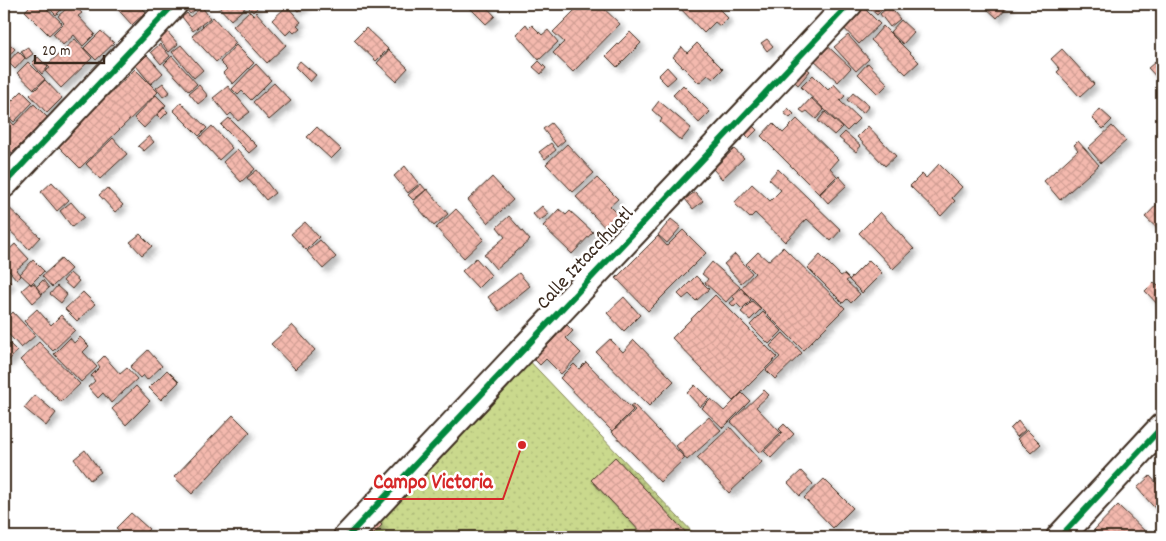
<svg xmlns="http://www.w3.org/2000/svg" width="1166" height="541" font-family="Dekko,sans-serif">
  <defs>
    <pattern id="grass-dots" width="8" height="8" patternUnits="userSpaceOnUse" patternTransform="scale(1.25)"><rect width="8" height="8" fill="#cad98d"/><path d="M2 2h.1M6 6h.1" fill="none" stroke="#aeba79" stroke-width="1.8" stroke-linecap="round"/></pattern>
    <pattern id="building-cross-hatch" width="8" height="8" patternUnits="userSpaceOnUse" patternTransform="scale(1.25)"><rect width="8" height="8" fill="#f4b9ae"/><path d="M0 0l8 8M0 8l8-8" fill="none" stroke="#d29f95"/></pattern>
    <filter id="shadow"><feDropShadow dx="4.5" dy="4.5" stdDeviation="2.5" flood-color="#0004"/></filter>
  </defs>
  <rect width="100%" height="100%" fill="#fff"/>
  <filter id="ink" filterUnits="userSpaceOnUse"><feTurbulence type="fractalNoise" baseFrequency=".02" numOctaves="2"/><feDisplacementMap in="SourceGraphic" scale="10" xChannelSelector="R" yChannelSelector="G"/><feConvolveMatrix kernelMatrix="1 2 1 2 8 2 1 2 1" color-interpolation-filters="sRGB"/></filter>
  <g filter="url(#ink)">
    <path fill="url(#grass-dots)" stroke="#828256" d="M 521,352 L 697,537 L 347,537 Z"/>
    <path fill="url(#building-cross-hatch)" stroke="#3b2a1e" filter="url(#shadow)" d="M 32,4 L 42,4 L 62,23 L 49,35 L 25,11 Z
      M 45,4 L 60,4 L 57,6 L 61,10 L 56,15 Z
      M 72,4 L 82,13 L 78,16 L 95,34 L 83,46 L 74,35 L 63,45 L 53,34 L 64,23 L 58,16 Z
      M 113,4 L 138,4 L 146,12 L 132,25 Z
      M 192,4 L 198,4 L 200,6 L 190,14 L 186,9 Z
      M 216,4 L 242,4 L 246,7 L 231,20 Z
      M 245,4 L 261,4 L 253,12 Z
      M 291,4 L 306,4 L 298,11 Z
      M 466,4 L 484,4 L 495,16 L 486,24 Z
      M 581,4 L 599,4 L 620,24 L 573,72 L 553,53 L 564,42 L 553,32 Z
      M 676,4 L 714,4 L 728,18 L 720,26 L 715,22 L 704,33 Z
      M 860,4 L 880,24 L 859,44 L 838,22 Z
      M 865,4 L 887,4 L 877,15 Z
      M 986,4 L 1010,4 L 997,18 L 984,6 Z
      M 287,6 L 301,22 L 297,25 L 300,28 L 294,33 L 291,30 L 286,35 L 272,20 Z
      M 889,6 L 900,19 L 890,27 L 880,14 Z
      M 202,7 L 210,18 L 193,31 L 182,17 L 187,13 L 190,17 Z
      M 249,11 L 253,15 L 256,12 L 286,45 L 267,63 L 233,26 Z
      M 213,17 L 236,43 L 216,62 L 192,36 Z
      M 901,20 L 914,32 L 903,44 L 890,32 Z
      M 526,24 L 529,28 L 532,25 L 542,35 L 548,30 L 558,42 L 539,60 L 516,34 Z
      M 883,26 L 919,62 L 906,74 L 871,40 Z
      M 366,28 L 388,49 L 376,61 L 354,40 Z
      M 166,30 L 178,44 L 169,52 L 157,38 Z
      M 101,31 L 114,43 L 96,60 L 84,48 Z
      M 630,32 L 641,43 L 617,67 L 606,56 Z
      M 848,35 L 869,59 L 856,71 L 834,47 Z
      M 4,38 L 15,49 L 4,61 Z
      M 819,38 L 851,68 L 838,82 L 813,59 Z
      M 75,39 L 92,58 L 61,88 L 45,71 L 50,68 L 47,65 L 59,54 L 64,59 L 68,55 L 63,50 Z
      M 767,39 L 773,46 L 767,51 L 761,43 Z
      M 697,43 L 723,69 L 713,79 L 708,75 L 699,83 L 673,57 L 682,47 L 687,53 Z
      M 160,44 L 170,56 L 161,64 L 151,52 Z
      M 181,45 L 203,70 L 194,78 L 172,52 Z
      M 236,45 L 254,63 L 233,84 L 223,73 L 227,69 L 220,62 Z
      M 28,47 L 33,54 L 26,59 L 21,51 Z
      M 1062,49 L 1094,84 L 1080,97 L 1057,72 L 1060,69 L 1051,59 Z
      M 389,50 L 408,68 L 396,81 L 377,63 Z
      M 18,51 L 25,58 L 15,69 L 8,62 Z
      M 147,55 L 163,73 L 151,84 L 136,66 Z
      M 172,56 L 197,84 L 189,91 L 164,64 Z
      M 38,57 L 48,67 L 42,74 L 32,63 Z
      M 1161,57 L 1162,59 L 1162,80 L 1160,81 L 1148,68 Z
      M 300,61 L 316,75 L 310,82 L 295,67 Z
      M 539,61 L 546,68 L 541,74 L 533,67 Z
      M 798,61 L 810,71 L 798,85 L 787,75 Z
      M 28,62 L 45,79 L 34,89 L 17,73 Z
      M 868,63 L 888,84 L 878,94 L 858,74 Z
      M 256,64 L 271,80 L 251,100 L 242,91 L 238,95 L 232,89 Z
      M 667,67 L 676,77 L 667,85 L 658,76 Z
      M 135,69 L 158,92 L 80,168 L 57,145 Z
      M 813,75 L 828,90 L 834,84 L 845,96 L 840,101 L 859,119 L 847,131 L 801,87 Z
      M 45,80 L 62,98 L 47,113 L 30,95 Z
      M 163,83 L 170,92 L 163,97 L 156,88 Z
      M 274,83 L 291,101 L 269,120 L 253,102 Z
      M 199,85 L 208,96 L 198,104 L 189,93 Z
      M 683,85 L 710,112 L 699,123 L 673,95 Z
      M 228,86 L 250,112 L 238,121 L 231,113 L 228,116 L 213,98 Z
      M 22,91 L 33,102 L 14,122 L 4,112 L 4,104 L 9,98 L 12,101 Z
      M 853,93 L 869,106 L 863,113 L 847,100 Z
      M 156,95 L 166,105 L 144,128 L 134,118 Z
      M 811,98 L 824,110 L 816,119 L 807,111 L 804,113 L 800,110 Z
      M 659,101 L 691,128 L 681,141 L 660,122 L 662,119 L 652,110 Z
      M 181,103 L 207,128 L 199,136 L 173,110 Z
      M 34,104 L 48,118 L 12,153 L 4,144 L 4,114 L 14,125 Z
      M 164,108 L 168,112 L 161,119 L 157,115 Z
      M 788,108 L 794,114 L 790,118 L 784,113 Z
      M 1100,109 L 1112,120 L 1103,129 L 1092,118 Z
      M 825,112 L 842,127 L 834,135 L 818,121 Z
      M 229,118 L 257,146 L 249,153 L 221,125 Z
      M 797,119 L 838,159 L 830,168 L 837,176 L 819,194 L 761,136 L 773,123 L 783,133 Z
      M 551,123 L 565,140 L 557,147 L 543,129 Z
      M 751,124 L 757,130 L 749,138 L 743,132 Z
      M 212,126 L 232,148 L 219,160 L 199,138 Z
      M 868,126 L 896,156 L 885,166 L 857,137 Z
      M 1112,126 L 1126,141 L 1101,163 L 1088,148 Z
      M 317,127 L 341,149 L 331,159 L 307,137 Z
      M 845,132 L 861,146 L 856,152 L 839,138 Z
      M 149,136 L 154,142 L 144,151 L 138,146 Z
      M 113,138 L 127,154 L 100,179 L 86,164 Z
      M 1078,141 L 1099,165 L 1060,200 L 1044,181 L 1078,150 L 1074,145 Z
      M 551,143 L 556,150 L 545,159 L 539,152 Z
      M 567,144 L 594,173 L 573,192 L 546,164 Z
      M 237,149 L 255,169 L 241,182 L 223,162 Z
      M 734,149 L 744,158 L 722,179 L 713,169 Z
      M 939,164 L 962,187 L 952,198 L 955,201 L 941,216 L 910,186 L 922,174 L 926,178 Z
      M 405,166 L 419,184 L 408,193 L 394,176 Z
      M 778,169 L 841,230 L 831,241 L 807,219 L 785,242 L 755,213 L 750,218 L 734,203 L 752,184 L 770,201 L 781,190 L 769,179 Z
      M 257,170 L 275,193 L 266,200 L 247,178 Z
      M 839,176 L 847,185 L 828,203 L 820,194 Z
      M 492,177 L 513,200 L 488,223 L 468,200 Z
      M 597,178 L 618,199 L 610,206 L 624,220 L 610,233 L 576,197 Z
      M 52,182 L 69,200 L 57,211 L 41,192 Z
      M 421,184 L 426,190 L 413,200 L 408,195 Z
      M 107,188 L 123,205 L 115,212 L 99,195 Z
      M 427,189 L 448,214 L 434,226 L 413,202 Z
      M 695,192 L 703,201 L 693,209 L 685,199 Z
      M 1162,199 L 1162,228 L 1160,231 L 1145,217 Z
      M 71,202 L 84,217 L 72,227 L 60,211 Z
      M 4,203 L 40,237 L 29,249 L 6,227 L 4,229 Z
      M 542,206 L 549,214 L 539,221 L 533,214 Z
      M 456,209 L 484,239 L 464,258 L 436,228 Z
      M 559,209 L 566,215 L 570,211 L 593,232 L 572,254 L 543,226 Z
      M 880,212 L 914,249 L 893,269 L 859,233 Z
      M 509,216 L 530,240 L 496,269 L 484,255 L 505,237 L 497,227 Z
      M 671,219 L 681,227 L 667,243 L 658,235 Z
      M 305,222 L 319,237 L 306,250 L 291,234 Z
      M 683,230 L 706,253 L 648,311 L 616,278 L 658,236 L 667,246 Z
      M 140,234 L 152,246 L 142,255 L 130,242 Z
      M 320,240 L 336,257 L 323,269 L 307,251 Z
      M 15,244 L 29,259 L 16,270 L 21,276 L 17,280 L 4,265 L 4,254 Z
      M 783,247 L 845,308 L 803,350 L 741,288 L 755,273 L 746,264 L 758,252 L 768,261 Z
      M 735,254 L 752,273 L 741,283 L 724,264 Z
      M 820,255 L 841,276 L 844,274 L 849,279 L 846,281 L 860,294 L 851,303 L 847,299 L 843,303 L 808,268 Z
      M 476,258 L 491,275 L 478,288 L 462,271 Z
      M 61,259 L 71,269 L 52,287 L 42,276 Z
      M 33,260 L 44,271 L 31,284 L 20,274 Z
      M 869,260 L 882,273 L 862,293 L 849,280 Z
      M 712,262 L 740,287 L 726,302 L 705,283 L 708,279 L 702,274 Z
      M 70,273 L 79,281 L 72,289 L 63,281 Z
      M 519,273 L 530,286 L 499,311 L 488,297 Z
      M 4,276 L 11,283 L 4,291 Z
      M 696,276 L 709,289 L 696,301 L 689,294 L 683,299 L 678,294 Z
      M 43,280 L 49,288 L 42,294 L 36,287 Z
      M 1154,282 L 1162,290 L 1162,304 L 1160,307 L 1145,291 Z
      M 30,283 L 31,285 L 34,283 L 42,295 L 33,303 L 22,290 Z
      M 57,286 L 67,295 L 61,303 L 50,294 Z
      M 741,288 L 751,300 L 742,309 L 737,304 L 734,307 L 730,303 L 735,299 L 732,296 Z
      M 83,292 L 95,304 L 77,321 L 65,309 Z
      M 715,295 L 777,357 L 733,401 L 672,338 Z
      M 624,297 L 640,315 L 624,331 L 607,313 Z
      M 752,301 L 761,309 L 750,320 L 741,312 Z
      M 37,309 L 51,325 L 61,315 L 75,330 L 53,351 L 24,321 Z
      M 13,312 L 35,336 L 21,348 L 4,329 L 4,321 Z
      M 763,312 L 782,331 L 769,344 L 750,325 Z
      M 292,325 L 315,350 L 295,369 L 271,344 Z
      M 567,325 L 573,331 L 566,338 L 581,353 L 561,374 L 546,359 L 540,365 L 534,359 Z
      M 783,333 L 802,353 L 775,379 L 766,370 L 780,357 L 770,346 Z
      M 80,337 L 89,346 L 83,352 L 97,367 L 81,382 L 54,354 L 70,338 L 74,343 Z
      M 610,339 L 623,352 L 634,340 L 674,381 L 649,406 L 596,352 Z
      M 39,342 L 80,384 L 61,402 L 20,360 Z
      M 10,344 L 17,351 L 5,365 L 4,351 Z
      M 148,350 L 162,366 L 147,380 L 143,375 L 140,378 L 130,367 Z
      M 104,356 L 120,374 L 127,368 L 137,379 L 111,403 L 103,393 L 98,398 L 88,387 L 95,381 L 91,376 L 100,367 L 97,363 Z
      M 586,362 L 633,410 L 612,431 L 560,378 L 574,364 L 579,369 Z
      M 167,370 L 179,382 L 161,400 L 149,388 Z
      M 695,385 L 709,399 L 700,407 L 687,393 Z
      M 136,386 L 150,401 L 126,425 L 112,409 Z
      M 764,390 L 769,395 L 756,407 L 781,433 L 760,453 L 731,422 Z
      M 742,393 L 750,401 L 723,428 L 702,408 L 711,399 L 724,411 Z
      M 35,395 L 56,413 L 46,426 L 24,408 Z
      M 633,404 L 685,458 L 660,482 L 612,432 L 635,410 L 630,406 Z
      M 233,415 L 250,432 L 192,494 L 174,477 Z
      M 709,417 L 721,430 L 687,460 L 676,446 Z
      M 1018,421 L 1025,430 L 1017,437 L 1010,429 Z
      M 784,424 L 794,434 L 771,458 L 764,451 L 783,433 L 779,429 Z
      M 730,427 L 762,462 L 729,493 L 697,458 Z
      M 1027,430 L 1041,444 L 1031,453 L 1017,439 Z
      M 85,450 L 101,472 L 90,480 L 74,459 Z
      M 615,457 L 690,537 L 645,537 L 591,480 Z
      M 801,471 L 813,484 L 800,496 L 788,483 Z
      M 1150,476 L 1162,489 L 1162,512 L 1160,514 L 1137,488 Z
      M 824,479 L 853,508 L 833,528 L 804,498 Z
      M 1118,505 L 1151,537 L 1102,537 L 1094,530 Z
      M 131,513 L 149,529 L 141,537 L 126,537 L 116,528 Z
      M 372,516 L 382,525 L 373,535 L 363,525 Z
      M 878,529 L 885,537 L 868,537 Z"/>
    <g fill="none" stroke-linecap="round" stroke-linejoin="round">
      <defs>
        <path id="minor" d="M 4,184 L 174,4
          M 347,537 L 849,4
          M 1060,537 L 1162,427"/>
      </defs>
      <use href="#minor" stroke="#3b2a1e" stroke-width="30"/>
      <use href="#minor" stroke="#fff" stroke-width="26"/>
      <defs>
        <path id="cycleway" d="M 4,184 L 174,4
          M 347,537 L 849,4
          M 1060,537 L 1162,427"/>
      </defs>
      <use href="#cycleway" stroke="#fff" stroke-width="9"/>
      <use href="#cycleway" stroke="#00873e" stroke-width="6"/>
    </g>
  </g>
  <g text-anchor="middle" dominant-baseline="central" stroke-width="5" stroke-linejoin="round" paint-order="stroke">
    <g font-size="20" fill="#3b2a1e" stroke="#fff">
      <text transform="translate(586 259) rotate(-47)">Calle Iztaccíhuatl</text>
    </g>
  </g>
  <path fill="none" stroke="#d62828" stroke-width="2" d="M522 445L503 499H364"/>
  <circle fill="#d62828" stroke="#fff" stroke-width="2" cx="522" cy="445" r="5"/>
  <g font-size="21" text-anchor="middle" font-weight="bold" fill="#d62828" stroke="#fff" stroke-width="5" stroke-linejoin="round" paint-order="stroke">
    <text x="433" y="488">Campo Victoria</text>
  </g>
  <rect width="1166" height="541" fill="none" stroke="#fff" stroke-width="20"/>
  <rect x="10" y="10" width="1146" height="521" fill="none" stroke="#3b2a1e" stroke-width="2" filter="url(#ink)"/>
  <path d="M35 55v8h69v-8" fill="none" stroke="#3b2a1e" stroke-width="2.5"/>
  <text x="42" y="55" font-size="15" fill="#3b2a1e" stroke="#ffffff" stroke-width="4" paint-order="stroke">20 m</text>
</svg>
